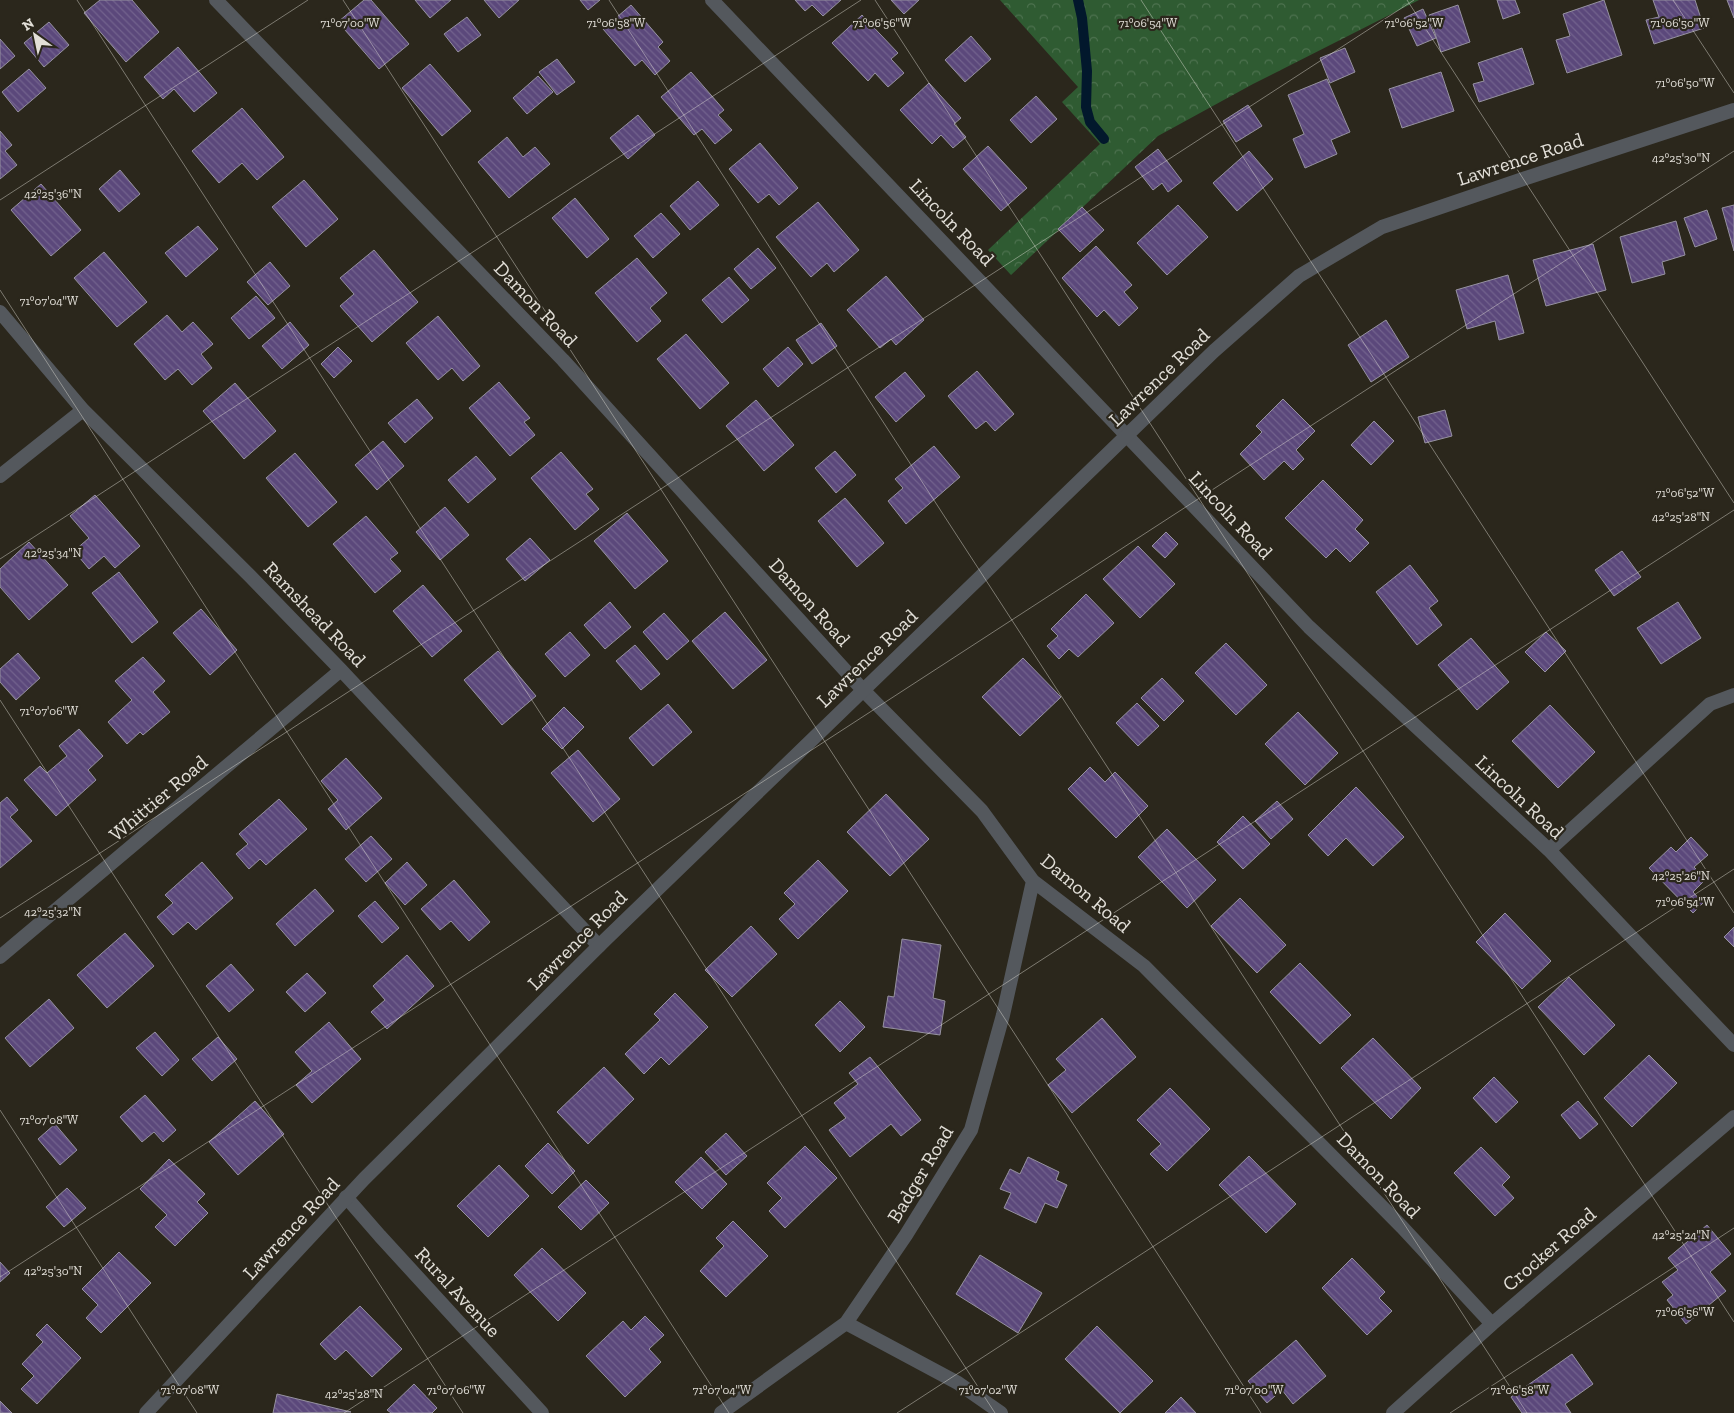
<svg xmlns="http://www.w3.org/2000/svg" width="1734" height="1413" font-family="'Zilla Slab',serif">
  <defs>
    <pattern id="forest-crowns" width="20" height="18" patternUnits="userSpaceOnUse" patternTransform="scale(1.25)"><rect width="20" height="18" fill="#2f5b32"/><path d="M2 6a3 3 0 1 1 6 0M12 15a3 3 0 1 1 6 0" fill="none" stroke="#4d724f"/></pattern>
    <pattern id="building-back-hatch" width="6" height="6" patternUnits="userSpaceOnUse" patternTransform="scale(1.25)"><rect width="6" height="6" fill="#5b487b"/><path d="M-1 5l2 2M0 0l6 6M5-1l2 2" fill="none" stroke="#72628d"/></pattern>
  </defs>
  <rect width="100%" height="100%" fill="#2b271c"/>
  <path fill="url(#forest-crowns)" d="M 1000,0 L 1419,0 L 1253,84 L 1158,136 L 1011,275 L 988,250 L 1100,144 L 1062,102 L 1078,87 Z"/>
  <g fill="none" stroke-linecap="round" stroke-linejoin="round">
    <path stroke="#02182c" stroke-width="10" d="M 1078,0 L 1082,18 L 1087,71 L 1086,107 L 1090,122 L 1104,139"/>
  </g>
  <path fill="url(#building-back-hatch)" stroke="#9692a0" d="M 100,0 L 132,0 L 159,32 L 126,62 L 84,13 Z
    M 364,0 L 371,0 L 409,44 L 379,69 L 338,22 Z
    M 415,0 L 451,0 L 430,18 Z
    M 484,0 L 519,0 L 499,18 Z
    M 580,0 L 600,0 L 588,10 Z
    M 795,0 L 841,0 L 823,16 L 812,5 L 805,11 Z
    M 891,0 L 919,0 L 904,14 Z
    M 1497,0 L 1515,0 L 1520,13 L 1503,19 Z
    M 1604,0 L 1622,55 L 1567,73 L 1556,40 L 1570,36 L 1563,14 Z
    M 1653,0 L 1695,0 L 1704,28 L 1654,44 L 1646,20 L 1659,17 Z
    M 1727,0 L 1734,0 L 1734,18 Z
    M 631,5 L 663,42 L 658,47 L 670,61 L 655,75 L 642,60 L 635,66 L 603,29 Z
    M 1458,5 L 1470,42 L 1441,52 L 1429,15 Z
    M 1423,9 L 1436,38 L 1417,46 L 1404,18 Z
    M 862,15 L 898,53 L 891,59 L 904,73 L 888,87 L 875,73 L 868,81 L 832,43 Z
    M 467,17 L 481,35 L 458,52 L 444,34 Z
    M 49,22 L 69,45 L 44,67 L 24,43 Z
    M 971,36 L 991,59 L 965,82 L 945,60 Z
    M 0,39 L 15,56 L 0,69 Z
    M 178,47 L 217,93 L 194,112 L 174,89 L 163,99 L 144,77 Z
    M 1345,48 L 1355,72 L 1330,83 L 1320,58 Z
    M 1522,48 L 1534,84 L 1479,102 L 1473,84 L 1484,81 L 1478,63 Z
    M 557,59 L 575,82 L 557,95 L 539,72 Z
    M 430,64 L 471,111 L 442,136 L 402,88 Z
    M 29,69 L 46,88 L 18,112 L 2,92 Z
    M 691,72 L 724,110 L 718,115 L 732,130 L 715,144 L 702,129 L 694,135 L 661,97 Z
    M 1441,72 L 1454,111 L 1402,128 L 1389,89 Z
    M 538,76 L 553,92 L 527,114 L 513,98 Z
    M 1327,79 L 1350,132 L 1331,140 L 1337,154 L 1305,168 L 1293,139 L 1304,134 L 1288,95 Z
    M 929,83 L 961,118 L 954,124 L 966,137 L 953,148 L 941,135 L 932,144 L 900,110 Z
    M 1036,96 L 1057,119 L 1031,143 L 1010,120 Z
    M 1248,105 L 1262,126 L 1236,142 L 1223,121 Z
    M 242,108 L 284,157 L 257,180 L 242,163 L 219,183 L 192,151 Z
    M 638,115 L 655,135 L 628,159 L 610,138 Z
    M 0,131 L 12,145 L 5,151 L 17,165 L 0,179 Z
    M 507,137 L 523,157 L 535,147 L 550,164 L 509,198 L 478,162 Z
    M 760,143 L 798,188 L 779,205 L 769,194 L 758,203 L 729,169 Z
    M 988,146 L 1027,188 L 1001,211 L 963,169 Z
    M 1158,149 L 1182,181 L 1168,192 L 1162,183 L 1153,190 L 1135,167 Z
    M 1249,151 L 1273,179 L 1237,211 L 1213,183 Z
    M 120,170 L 140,194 L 119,212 L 99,189 Z
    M 304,180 L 338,219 L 306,247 L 272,207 Z
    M 698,181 L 719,205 L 690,230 L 670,206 Z
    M 41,184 L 81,230 L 51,256 L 11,210 Z
    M 575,198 L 609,239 L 587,258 L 552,218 Z
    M 818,202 L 859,250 L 834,272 L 827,263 L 811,277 L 776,237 Z
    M 1178,205 L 1208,237 L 1167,275 L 1137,243 Z
    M 1734,205 L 1734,251 L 1722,208 Z
    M 1082,207 L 1104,230 L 1080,252 L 1058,229 Z
    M 1707,210 L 1717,239 L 1695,247 L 1684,218 Z
    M 661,213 L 680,234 L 653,258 L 634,236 Z
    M 1676,221 L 1685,255 L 1662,262 L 1665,274 L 1632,283 L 1620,237 Z
    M 198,226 L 218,249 L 186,277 L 165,253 Z
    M 1593,244 L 1606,290 L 1546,306 L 1533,260 Z
    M 1096,246 L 1132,285 L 1124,292 L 1138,308 L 1119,326 L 1104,310 L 1097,317 L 1062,278 Z
    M 758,248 L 776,268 L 751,289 L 734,269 Z
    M 374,250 L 418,302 L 372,342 L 340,306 L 354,294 L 340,278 Z
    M 104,252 L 147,302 L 117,327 L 74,278 Z
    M 637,258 L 667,293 L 650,308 L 661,321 L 637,342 L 595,293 Z
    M 270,262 L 290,286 L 268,305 L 247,282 Z
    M 1508,275 L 1524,333 L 1499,340 L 1495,321 L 1467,329 L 1456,290 Z
    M 886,276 L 924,320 L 896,345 L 891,339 L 880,348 L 847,310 Z
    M 729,277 L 749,300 L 722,323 L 702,300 Z
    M 256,296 L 275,318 L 249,339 L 231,318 Z
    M 167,315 L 182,332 L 193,322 L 213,344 L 201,354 L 212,368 L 192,385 L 178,369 L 165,380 L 134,344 Z
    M 438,316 L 480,366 L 463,381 L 452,368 L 438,380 L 406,343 Z
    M 1386,320 L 1409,357 L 1371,382 L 1348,345 Z
    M 290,322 L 309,345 L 282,369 L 262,346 Z
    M 821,323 L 837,346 L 812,364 L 796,340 Z
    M 686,334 L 729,383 L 700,409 L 657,359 Z
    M 338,347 L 352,361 L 334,378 L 321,364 Z
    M 788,347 L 803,364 L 778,387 L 763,369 Z
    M 977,371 L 1014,414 L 995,431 L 986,421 L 976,429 L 948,396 Z
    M 905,372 L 925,396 L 896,422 L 875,397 Z
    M 499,382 L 530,418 L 524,422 L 535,435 L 510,456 L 469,408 Z
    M 235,383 L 276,431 L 244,459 L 203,411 Z
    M 417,399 L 433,418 L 405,443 L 388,423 Z
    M 1283,399 L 1315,431 L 1296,450 L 1304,459 L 1293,470 L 1284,461 L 1264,480 L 1240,454 L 1262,432 L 1256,426 Z
    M 756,400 L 794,445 L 764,471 L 726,426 Z
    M 1445,410 L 1452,436 L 1425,443 L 1418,417 Z
    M 1374,421 L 1394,441 L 1371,465 L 1351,445 Z
    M 383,441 L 404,466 L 377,490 L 355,465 Z
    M 934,446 L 960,477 L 906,524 L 888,501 L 903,488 L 895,479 Z
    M 835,451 L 856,475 L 836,493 L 815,468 Z
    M 561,452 L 593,489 L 586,494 L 599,509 L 575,530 L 531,478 Z
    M 295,453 L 337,502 L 308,527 L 266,478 Z
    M 476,456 L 496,479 L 468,503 L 448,480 Z
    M 1323,480 L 1363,520 L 1355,529 L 1369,543 L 1350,562 L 1336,548 L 1326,558 L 1285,518 Z
    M 95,495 L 140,546 L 115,568 L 104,556 L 89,569 L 74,551 L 89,538 L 70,516 Z
    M 845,498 L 884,543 L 857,567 L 818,521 Z
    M 445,507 L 469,535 L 440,560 L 416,532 Z
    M 627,513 L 668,561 L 635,589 L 594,541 Z
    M 366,516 L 398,553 L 390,559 L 401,571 L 375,593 L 333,544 Z
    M 1166,532 L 1178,544 L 1165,558 L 1152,546 Z
    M 530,538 L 550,560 L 525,581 L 506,559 Z
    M 29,542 L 68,585 L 29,620 L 0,587 L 0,569 Z
    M 1138,546 L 1175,584 L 1140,618 L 1103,579 Z
    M 1622,551 L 1641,577 L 1614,596 L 1595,570 Z
    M 1410,565 L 1438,601 L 1429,608 L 1442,625 L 1417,645 L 1376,592 Z
    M 119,572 L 158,622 L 132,643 L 92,593 Z
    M 423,585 L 462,631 L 432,657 L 393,611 Z
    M 1086,594 L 1114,623 L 1078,657 L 1069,649 L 1059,659 L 1047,646 L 1058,636 L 1051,629 Z
    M 610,602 L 631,627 L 605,649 L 584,625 Z
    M 1678,602 L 1701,638 L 1661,664 L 1637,628 Z
    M 201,609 L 237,650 L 210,675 L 173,633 Z
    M 725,612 L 767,660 L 733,689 L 692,641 Z
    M 664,613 L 689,641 L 667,660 L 643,632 Z
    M 570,632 L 590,655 L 565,677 L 545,654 Z
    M 1546,632 L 1566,651 L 1545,672 L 1525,652 Z
    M 1471,638 L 1509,682 L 1477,710 L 1438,665 Z
    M 1226,643 L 1267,685 L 1236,715 L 1195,673 Z
    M 635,645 L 660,674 L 641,690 L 616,661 Z
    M 498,651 L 536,696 L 502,725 L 464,680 Z
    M 18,653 L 40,678 L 16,700 L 0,682 L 0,669 Z
    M 143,657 L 165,681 L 153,692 L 170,712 L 143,735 L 140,732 L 127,744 L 108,722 L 132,700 L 115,681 Z
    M 1023,658 L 1061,697 L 1020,736 L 982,697 Z
    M 1162,678 L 1184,701 L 1164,721 L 1141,698 Z
    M 1137,703 L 1159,726 L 1138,746 L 1116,723 Z
    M 668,704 L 692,732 L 653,766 L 629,738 Z
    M 1550,705 L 1595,752 L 1558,788 L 1512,741 Z
    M 564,707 L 584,727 L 562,749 L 542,729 Z
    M 1298,712 L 1338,753 L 1305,785 L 1265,744 Z
    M 79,729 L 103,756 L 88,770 L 96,780 L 56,816 L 24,780 L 40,766 L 47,773 L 67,756 L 59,746 Z
    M 578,750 L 620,799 L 593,822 L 551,773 Z
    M 346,758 L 382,798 L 346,830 L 328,809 L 338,800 L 321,781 Z
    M 1090,767 L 1105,782 L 1115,772 L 1148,806 L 1116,838 L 1068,789 Z
    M 1356,787 L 1404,837 L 1373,866 L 1346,838 L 1328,856 L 1308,835 Z
    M 886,794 L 929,839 L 890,876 L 847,832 Z
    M 7,797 L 18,810 L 10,817 L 32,841 L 0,868 L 0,803 Z
    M 279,799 L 307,829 L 266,865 L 260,859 L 249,869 L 236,854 L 248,844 L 239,834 Z
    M 1277,801 L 1293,819 L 1271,839 L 1255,821 Z
    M 1243,816 L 1270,844 L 1243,869 L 1217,842 Z
    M 1167,829 L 1216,880 L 1187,908 L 1138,857 Z
    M 371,836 L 392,859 L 366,882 L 345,859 Z
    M 1691,837 L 1708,855 L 1694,867 L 1706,879 L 1693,892 L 1703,903 L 1693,913 L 1649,868 L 1671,847 L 1676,852 Z
    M 818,860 L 848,891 L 798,939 L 779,919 L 795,904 L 784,893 Z
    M 202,862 L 233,898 L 196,930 L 188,922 L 173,935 L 157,917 L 173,903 L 165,895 Z
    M 407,862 L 427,885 L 405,905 L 385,883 Z
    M 454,880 L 490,922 L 469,941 L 451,921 L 440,930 L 421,909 Z
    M 315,889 L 334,911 L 295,946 L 276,924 Z
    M 1240,898 L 1286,945 L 1257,973 L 1211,926 Z
    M 375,901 L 399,928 L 382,943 L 358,916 Z
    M 1505,913 L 1551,961 L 1522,989 L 1476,942 Z
    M 751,926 L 777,954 L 732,997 L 705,970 Z
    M 1734,927 L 1734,947 L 1724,937 Z
    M 125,933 L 154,966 L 107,1008 L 77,975 Z
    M 902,939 L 941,945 L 933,998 L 945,1001 L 940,1035 L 883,1027 L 888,996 L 894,997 Z
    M 407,955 L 434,986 L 387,1029 L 371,1012 L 385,1000 L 373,986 Z
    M 1300,963 L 1351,1015 L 1320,1044 L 1270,992 Z
    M 231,964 L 254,990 L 229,1012 L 206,986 Z
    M 307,973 L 326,993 L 305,1012 L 286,992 Z
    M 1569,977 L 1615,1025 L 1584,1055 L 1538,1007 Z
    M 675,993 L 708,1027 L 669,1065 L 661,1057 L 644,1074 L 625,1054 L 660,1020 L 654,1014 Z
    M 49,999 L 74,1028 L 30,1067 L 5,1038 Z
    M 840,1001 L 865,1027 L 840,1052 L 815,1025 Z
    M 1102,1018 L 1136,1057 L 1072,1113 L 1048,1085 L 1066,1070 L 1056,1059 Z
    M 329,1022 L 361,1059 L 312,1103 L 296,1085 L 312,1071 L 295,1052 Z
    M 155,1032 L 179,1060 L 162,1076 L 136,1048 Z
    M 218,1037 L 237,1059 L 212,1081 L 192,1059 Z
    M 1373,1038 L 1421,1088 L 1391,1119 L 1341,1068 Z
    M 1649,1055 L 1677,1083 L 1632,1127 L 1604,1098 Z
    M 870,1057 L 921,1120 L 901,1136 L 891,1124 L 850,1157 L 829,1130 L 846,1118 L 834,1103 L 858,1084 L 849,1073 Z
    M 604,1067 L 634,1099 L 588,1144 L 557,1112 Z
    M 1494,1077 L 1518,1102 L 1496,1123 L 1473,1098 Z
    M 1170,1088 L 1210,1129 L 1167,1171 L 1150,1154 L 1161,1144 L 1137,1120 Z
    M 145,1095 L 176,1130 L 163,1142 L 154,1132 L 142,1142 L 120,1117 Z
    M 255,1101 L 284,1134 L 238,1175 L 209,1142 Z
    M 1578,1101 L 1598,1124 L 1580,1139 L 1561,1115 Z
    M 55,1124 L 77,1150 L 60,1165 L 38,1139 Z
    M 726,1133 L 747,1156 L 726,1175 L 705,1152 Z
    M 548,1143 L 575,1171 L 552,1194 L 525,1166 Z
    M 805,1146 L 837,1178 L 785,1228 L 769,1211 L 782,1198 L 767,1183 Z
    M 1481,1147 L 1510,1177 L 1502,1185 L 1514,1198 L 1495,1216 L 1454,1173 Z
    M 1249,1156 L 1296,1204 L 1266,1233 L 1219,1185 Z
    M 701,1157 L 727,1184 L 702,1209 L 675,1182 Z
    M 1028,1157 L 1059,1172 L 1056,1180 L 1067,1185 L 1057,1208 L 1045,1203 L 1036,1223 L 1004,1208 L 1011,1193 L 1000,1189 L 1010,1169 L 1020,1174 Z
    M 169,1159 L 205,1194 L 197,1202 L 208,1213 L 175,1246 L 155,1227 L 167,1215 L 140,1189 Z
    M 499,1165 L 529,1196 L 488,1237 L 457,1206 Z
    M 586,1180 L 609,1203 L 581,1230 L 558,1207 Z
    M 67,1188 L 86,1208 L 64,1227 L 46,1207 Z
    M 733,1221 L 768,1256 L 726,1297 L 700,1271 L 724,1246 L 716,1238 Z
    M 1707,1225 L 1731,1254 L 1710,1272 L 1726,1291 L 1686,1324 L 1667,1300 L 1673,1295 L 1662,1282 L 1678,1270 L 1668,1258 Z
    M 542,1248 L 586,1293 L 558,1321 L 514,1275 Z
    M 119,1252 L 151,1283 L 101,1333 L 86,1318 L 98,1305 L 82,1289 Z
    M 980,1255 L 1042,1293 L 1018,1333 L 956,1294 Z
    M 1352,1258 L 1385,1292 L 1379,1298 L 1392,1311 L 1367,1335 L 1322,1288 Z
    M 0,1262 L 10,1273 L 0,1282 Z
    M 360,1306 L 402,1349 L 372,1377 L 346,1350 L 335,1360 L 320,1344 Z
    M 645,1316 L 664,1335 L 649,1349 L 661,1362 L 625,1397 L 586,1356 L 623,1321 L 631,1330 Z
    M 47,1324 L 81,1358 L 37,1404 L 21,1389 L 34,1376 L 22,1364 L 43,1342 L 36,1335 Z
    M 1097,1326 L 1153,1381 L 1120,1413 L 1065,1359 Z
    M 1296,1340 L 1326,1376 L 1293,1404 L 1282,1390 L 1267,1403 L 1248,1381 Z
    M 1572,1354 L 1593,1384 L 1565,1404 L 1571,1413 L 1522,1413 L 1511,1397 Z
    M 414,1384 L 437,1408 L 432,1413 L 391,1413 L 387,1410 Z
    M 277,1394 L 351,1412 L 273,1413 Z
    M 1181,1397 L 1196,1413 L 1165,1413 Z
    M 0,1401 L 12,1413 L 0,1413 Z"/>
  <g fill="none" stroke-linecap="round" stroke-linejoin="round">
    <path stroke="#54585d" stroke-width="14" d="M 216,0 L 563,360 L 863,690 L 982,811 L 1033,881 L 1144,966 L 1402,1227 L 1492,1324
      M 712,0 L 1309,627 L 1549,850 L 1734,1045
      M 0,312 L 83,410 L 250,576 L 341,670 L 599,946
      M 0,476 L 83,410
      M 1549,850 L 1710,704 L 1734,695
      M 0,957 L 341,670
      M 346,1197 L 380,1236 L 542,1413
      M 846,1323 L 958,1383 L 1001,1413
      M 721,1413 L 846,1323 L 906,1235 L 971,1130 L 1003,1015 L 1033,881
      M 1393,1413 L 1492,1324 L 1734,1117"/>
    <path stroke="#54585d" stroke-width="14" d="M 146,1413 L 364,1179 L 606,939 L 1214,351 L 1299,276 L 1382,227 L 1526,178 L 1734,110"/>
  </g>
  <path fill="none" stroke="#e2dfd8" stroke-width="1" stroke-opacity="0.45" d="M 77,0 L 995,1413M 343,0 L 1261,1413M 609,0 L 1527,1413M 875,0 L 1734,1322M 1141,0 L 1734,913M 1407,0 L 1734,503M 1673,0 L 1734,93M 0,200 L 308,0M 0,290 L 729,1413M 0,559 L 861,0M 0,700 L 463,1413M 0,918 L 1414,0M 0,1110 L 197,1413M 0,1277 L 1734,151M 344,1413 L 1734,510M 897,1413 L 1734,869M 1450,1413 L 1734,1228"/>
  <g text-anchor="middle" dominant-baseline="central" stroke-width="4.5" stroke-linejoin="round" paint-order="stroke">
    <g font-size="20" fill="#e2dfd8" stroke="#2b271c">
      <text transform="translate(1520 159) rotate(-18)">Lawrence Road</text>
      <text transform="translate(952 222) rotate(46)">Lincoln Road</text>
      <text transform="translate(536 304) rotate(46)">Damon Road</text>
      <text transform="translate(1159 377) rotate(-44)">Lawrence Road</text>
      <text transform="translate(1231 515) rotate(47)">Lincoln Road</text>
      <text transform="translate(810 602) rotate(48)">Damon Road</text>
      <text transform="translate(315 614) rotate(46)">Ramshead Road</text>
      <text transform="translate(867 658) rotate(-44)">Lawrence Road</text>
      <text transform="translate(1520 797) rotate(43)">Lincoln Road</text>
      <text transform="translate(158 798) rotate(-40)">Whittier Road</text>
      <text transform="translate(1086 893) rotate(40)">Damon Road</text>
      <text transform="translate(577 940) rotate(-45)">Lawrence Road</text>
      <text transform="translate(920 1174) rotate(-59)">Badger Road</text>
      <text transform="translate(1379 1175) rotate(46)">Damon Road</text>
      <text transform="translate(291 1228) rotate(-47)">Lawrence Road</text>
      <text transform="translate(1549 1249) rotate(-41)">Crocker Road</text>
      <text transform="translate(458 1292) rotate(47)">Rural Avenue</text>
    </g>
  </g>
  <g font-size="12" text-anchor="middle" fill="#e2dfd8" stroke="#2b271c" stroke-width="4.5" stroke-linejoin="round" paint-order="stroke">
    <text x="350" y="27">71°07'00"W</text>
    <text x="616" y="27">71°06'58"W</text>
    <text x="882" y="27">71°06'56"W</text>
    <text x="1148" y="27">71°06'54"W</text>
    <text x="1414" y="27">71°06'52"W</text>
    <text x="1680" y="27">71°06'50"W</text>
    <text x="1685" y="87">71°06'50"W</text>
    <text x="1681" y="162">42°25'30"N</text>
    <text x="53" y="198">42°25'36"N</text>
    <text x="49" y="305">71°07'04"W</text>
    <text x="1685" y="497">71°06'52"W</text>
    <text x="1681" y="521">42°25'28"N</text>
    <text x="53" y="557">42°25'34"N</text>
    <text x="49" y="715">71°07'06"W</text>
    <text x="1681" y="880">42°25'26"N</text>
    <text x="1685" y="906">71°06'54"W</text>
    <text x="53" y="916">42°25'32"N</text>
    <text x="49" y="1124">71°07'08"W</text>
    <text x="1681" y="1239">42°25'24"N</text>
    <text x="53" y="1275">42°25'30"N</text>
    <text x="1685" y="1316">71°06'56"W</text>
    <text x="190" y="1394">71°07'08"W</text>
    <text x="456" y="1394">71°07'06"W</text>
    <text x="722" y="1394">71°07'04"W</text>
    <text x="988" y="1394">71°07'02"W</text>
    <text x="1254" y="1394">71°07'00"W</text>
    <text x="1520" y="1394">71°06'58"W</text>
    <text x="354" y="1398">42°25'28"N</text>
  </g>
  <g transform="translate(35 35) rotate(327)" stroke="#2b271c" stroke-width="4" paint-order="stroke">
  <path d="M0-4L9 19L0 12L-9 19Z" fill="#e2dfd8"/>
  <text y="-8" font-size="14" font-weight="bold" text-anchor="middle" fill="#e2dfd8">N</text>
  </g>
</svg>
